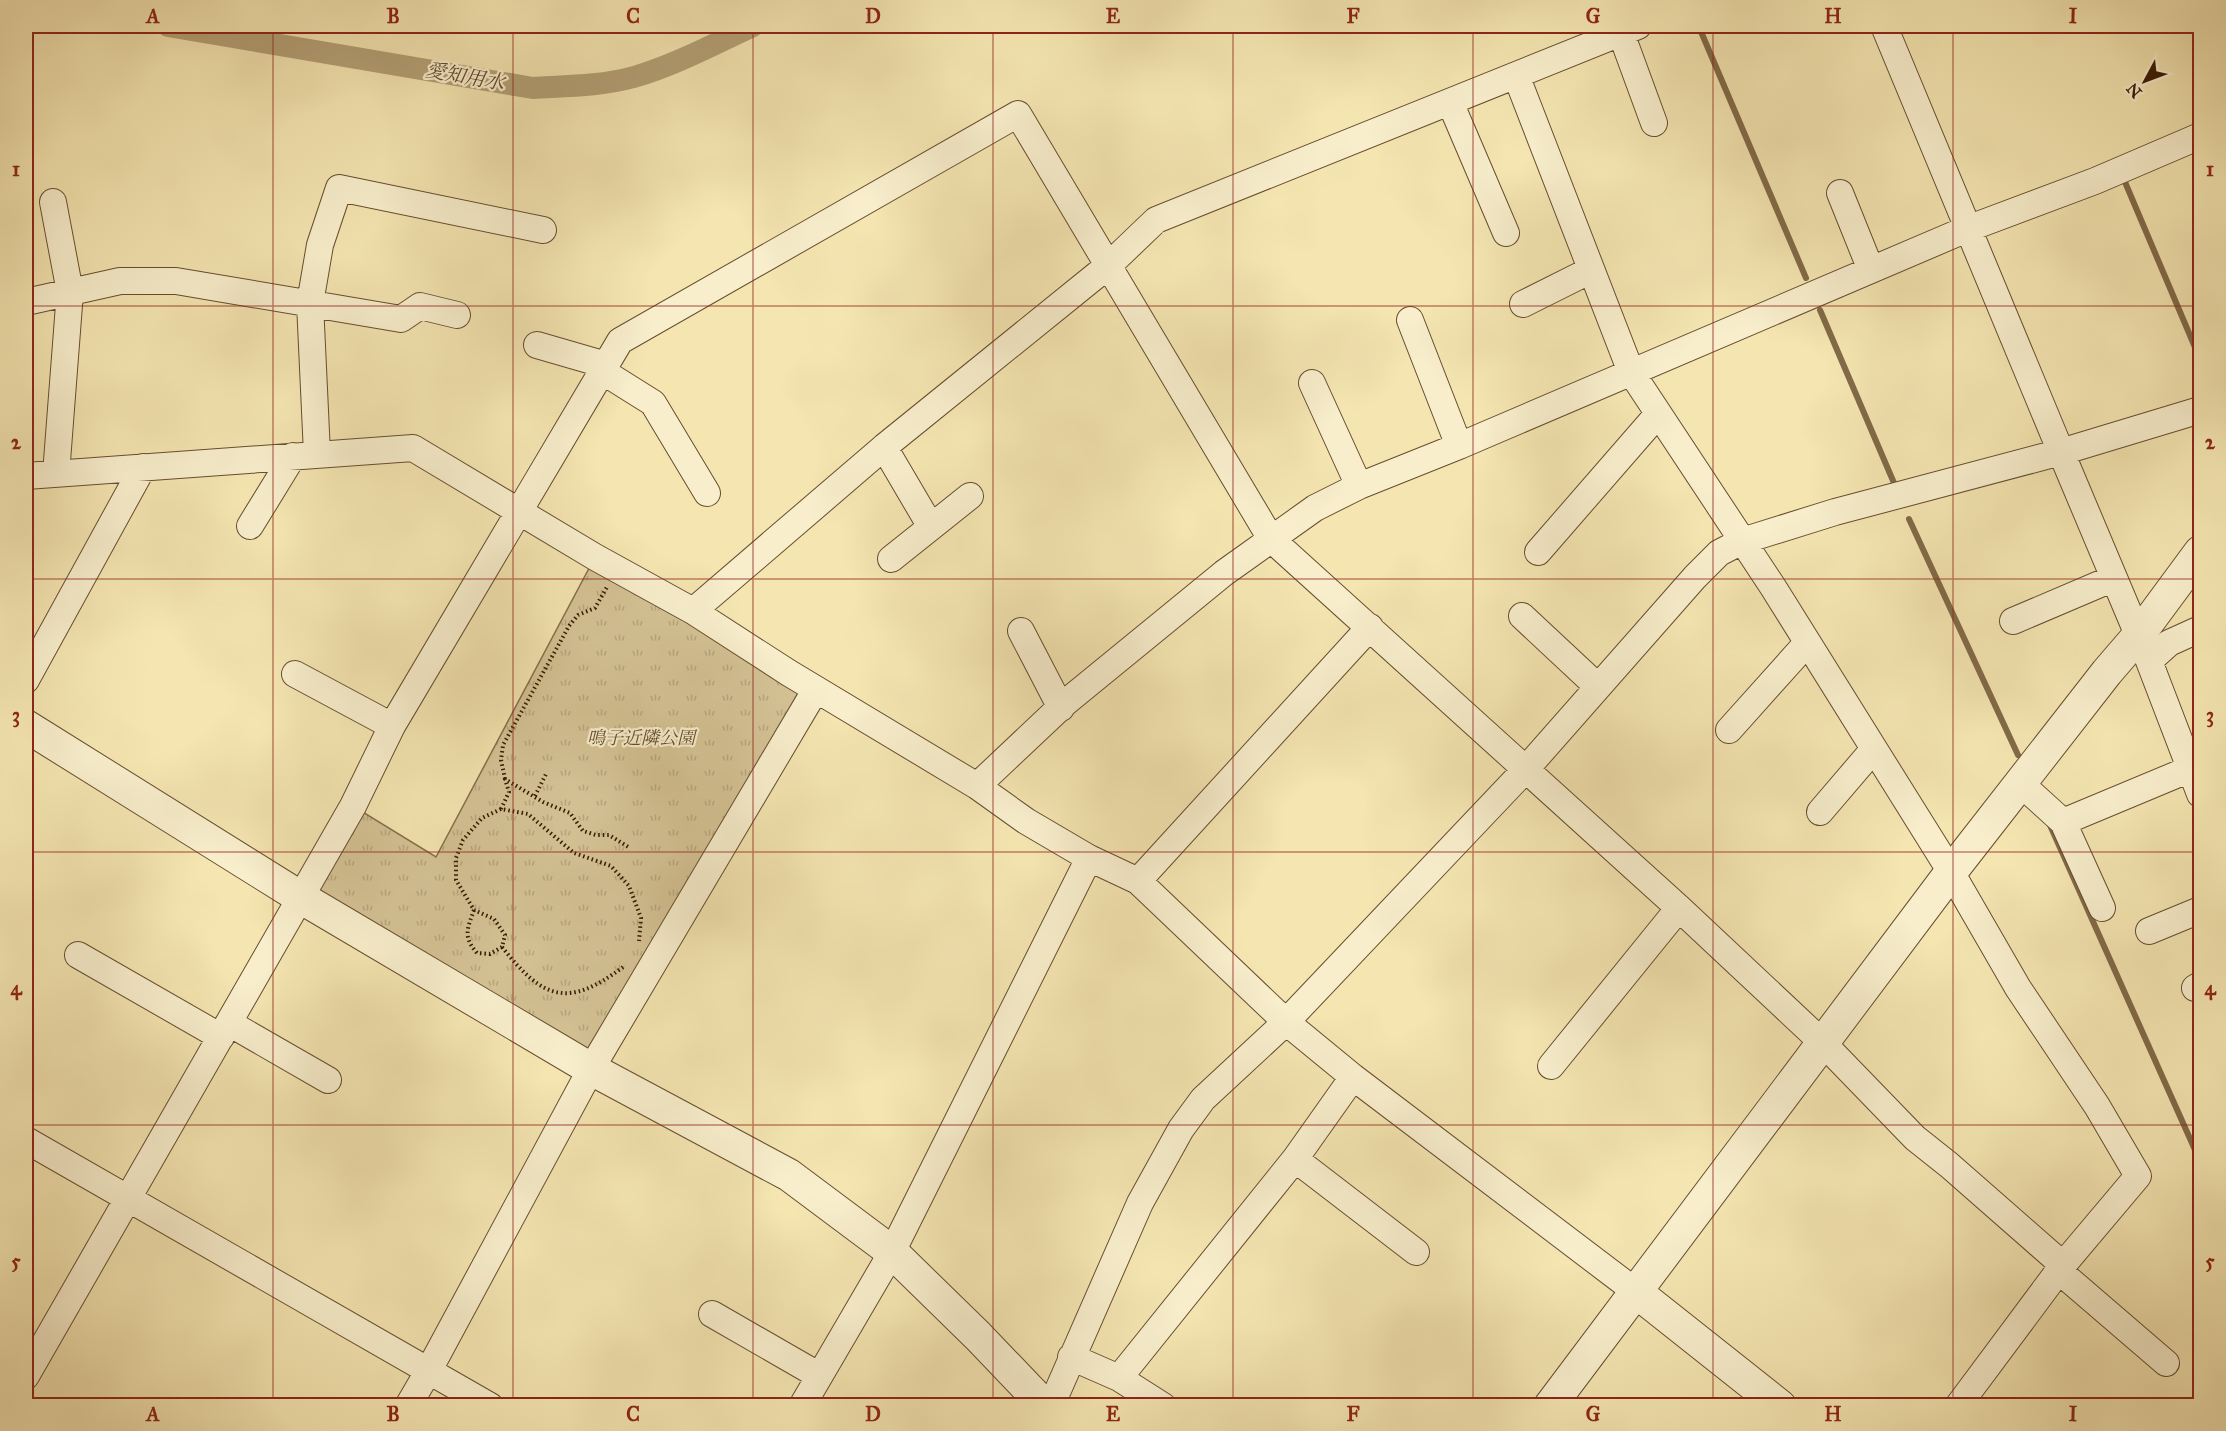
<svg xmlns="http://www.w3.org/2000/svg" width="2226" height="1431" font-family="'IM FELL Great Primer','Noto Serif JP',serif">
  <defs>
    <pattern id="grass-tufts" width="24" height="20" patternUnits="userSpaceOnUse" patternTransform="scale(1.5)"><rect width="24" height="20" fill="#d4c294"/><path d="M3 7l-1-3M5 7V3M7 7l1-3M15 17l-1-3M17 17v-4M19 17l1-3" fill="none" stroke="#b7a67e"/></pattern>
  </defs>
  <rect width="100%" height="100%" fill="#f4e5b1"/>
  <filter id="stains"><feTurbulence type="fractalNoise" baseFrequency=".00333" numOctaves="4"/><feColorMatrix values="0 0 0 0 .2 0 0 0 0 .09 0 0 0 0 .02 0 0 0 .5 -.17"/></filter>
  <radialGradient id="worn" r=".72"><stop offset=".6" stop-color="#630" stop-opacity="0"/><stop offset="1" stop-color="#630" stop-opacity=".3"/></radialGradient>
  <path fill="url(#grass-tufts)" stroke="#866e4c" stroke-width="1.5" d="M 595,557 L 816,689 L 591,1069 L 300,897 L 353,806 L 436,857 Z"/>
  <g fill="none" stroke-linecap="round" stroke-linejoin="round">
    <path stroke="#826a48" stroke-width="6" d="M 1699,27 L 1806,278
      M 2122,175 L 2200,359
      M 1820,310 L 1894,483
      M 1909,519 L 2018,755
      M 2049,823 L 2200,1161"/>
    <path stroke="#b4a076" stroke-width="22" d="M 168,26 L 533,88 C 566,86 601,86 634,77 C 675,65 714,44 753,26"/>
    <defs>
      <path id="minor" d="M 1621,33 L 1654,123
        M 1516,75 L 1631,372 L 1773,587 L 1951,872 L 2018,988 L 2097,1106 L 2138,1176 L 2063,1265 L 1958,1406
        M 1450,102 L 1506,233
        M 1840,193 L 1871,270
        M 53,202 L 70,292 L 56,474
        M 26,302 L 120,281 L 176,281 L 401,319 L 420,306 L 457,315
        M 1523,304 L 1591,270
        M 1410,320 L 1459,446
        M 537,345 L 606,365
        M 602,371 L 653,403 L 707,493
        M 1312,383 L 1359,486
        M 2200,410 L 2061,452 L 2149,661 L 2200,794
        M 884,447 L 931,527
        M 317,454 L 310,303 L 320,245 L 339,188 L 543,230
        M 26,476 L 413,448 L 595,557 L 693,611 L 789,673 L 977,786 L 1026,821 L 1089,858 L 1138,881 L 1286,1022 L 1353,1077 L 1635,1291
        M 250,526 L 293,456
        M 1538,552 L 1658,414
        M 891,559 L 970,496
        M 693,611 L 884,447 L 1109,265 L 1156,220 L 1638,26
        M 1522,616 L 1598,687
        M 2013,621 L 2114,578
        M 1021,631 L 1061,708
        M 2149,661 L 2169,643 L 2200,629
        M 295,674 L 392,726
        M 26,680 L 143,467
        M 1729,730 L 1807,643
        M 2020,783 L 2063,822 L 2102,908
        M 977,786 L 1065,703 L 1224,573 L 1315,508 L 1359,486 L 1459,446 L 1967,229 L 2095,181 L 2200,136
        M 1820,812 L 1873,750
        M 2063,822 L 2190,769
        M 1138,881 L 1370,627
        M 2149,931 L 2200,910
        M 78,955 L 221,1037
        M 2195,988 L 2200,985
        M 229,1023 L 328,1080
        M 1551,1066 L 1679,908
        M 26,1140 L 490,1406
        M 1295,1159 L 1416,1252
        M 2059,1271 L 2166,1363
        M 712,1314 L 818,1375
        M 1071,1357 L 1119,1378 L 1163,1406
        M 26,1376 L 353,806 L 392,726 L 620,341 L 1018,114 L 1271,539 L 1679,908 L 1823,1043 L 1915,1138 L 1949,1165 L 2063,1265
        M 1119,1378 L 1295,1159 L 1353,1077
        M 408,1406 L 429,1370 L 591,1069 L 816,689
        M 802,1406 L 892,1252 L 1089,858
        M 1051,1406 L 1140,1203 L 1181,1129 L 1203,1099 L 1286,1022 L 1526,769 L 1695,577 L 1719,553 L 1742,541 L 1835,512 L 2061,452 L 1884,26"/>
      <path id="tertiary" d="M 26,726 L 300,897 L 591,1069 L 789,1175 L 892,1252 L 978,1336 L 1045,1406
        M 1635,1291 L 1780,1406
        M 1550,1406 L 1951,872 L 2107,672 L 2138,636 L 2200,552"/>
    </defs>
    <use href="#minor" stroke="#674d2f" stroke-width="28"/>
    <use href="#tertiary" stroke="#674d2f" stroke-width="34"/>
    <path stroke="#381a04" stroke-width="4" stroke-dasharray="1.5 3" stroke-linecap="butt" d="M 505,779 L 501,760 L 503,745 L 569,626 L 578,615 L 595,608 L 607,587
      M 535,796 L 546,774
      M 501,809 L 509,792 L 505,779 L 543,802 L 570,813 L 583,831 L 596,835 L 609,835 L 630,848
      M 474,910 C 467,929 463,937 477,953 L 490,954 L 502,947 L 505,935 L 494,919 L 474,910 L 456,880 L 456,858 L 463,840 L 482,818 L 501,809 L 528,814 L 574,853 L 611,866 L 629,886 L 641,918 L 639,941
      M 502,947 C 543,999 567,1009 623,967"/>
    <use href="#minor" stroke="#f8eecc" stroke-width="26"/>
    <use href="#tertiary" stroke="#f8eecc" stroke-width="32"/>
  </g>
  <path fill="none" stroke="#8f2418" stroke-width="1.5" stroke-opacity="0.55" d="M 273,26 L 273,1406M 513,26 L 513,1406M 753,26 L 753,1406M 993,26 L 993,1406M 1233,26 L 1233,1406M 1473,26 L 1473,1406M 1713,26 L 1713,1406M 1953,26 L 1953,1406M 26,306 L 2200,306M 26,579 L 2200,579M 26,852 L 2200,852M 26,1125 L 2200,1125"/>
  <g text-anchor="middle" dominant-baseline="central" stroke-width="4.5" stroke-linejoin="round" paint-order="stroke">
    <g font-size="18" font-style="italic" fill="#674c2f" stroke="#f8eecc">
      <text x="641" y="738">鳴子近隣公園</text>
    </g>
    <g font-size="20" font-style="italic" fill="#63492c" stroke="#f8eecc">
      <text transform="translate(465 76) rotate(10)">愛知用水</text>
    </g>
  </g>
  <rect width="2226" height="1431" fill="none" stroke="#f4e5b1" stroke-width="66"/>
  <g transform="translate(2145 81) rotate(229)" stroke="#f8eecc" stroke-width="4.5" paint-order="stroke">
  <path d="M0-4.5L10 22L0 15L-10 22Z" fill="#381a04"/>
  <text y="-9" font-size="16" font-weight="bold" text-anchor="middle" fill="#381a04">N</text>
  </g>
  <rect x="33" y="33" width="2160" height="1365" fill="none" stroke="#8f2418" stroke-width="2"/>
  <g font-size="20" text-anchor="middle" font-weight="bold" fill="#8f2418">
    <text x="153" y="23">A</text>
    <text x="393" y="23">B</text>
    <text x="633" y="23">C</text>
    <text x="873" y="23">D</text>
    <text x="1113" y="23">E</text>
    <text x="1353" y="23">F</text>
    <text x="1593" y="23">G</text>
    <text x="1833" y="23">H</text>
    <text x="2073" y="23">I</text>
    <text x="16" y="176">1</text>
    <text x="2210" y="176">1</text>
    <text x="16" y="449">2</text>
    <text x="2210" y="449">2</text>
    <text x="16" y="722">3</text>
    <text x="2210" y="722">3</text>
    <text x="16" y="995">4</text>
    <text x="2210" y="995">4</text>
    <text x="16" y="1268">5</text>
    <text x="2210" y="1268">5</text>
    <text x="153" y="1421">A</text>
    <text x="393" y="1421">B</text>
    <text x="633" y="1421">C</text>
    <text x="873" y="1421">D</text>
    <text x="1113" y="1421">E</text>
    <text x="1353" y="1421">F</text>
    <text x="1593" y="1421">G</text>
    <text x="1833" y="1421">H</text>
    <text x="2073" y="1421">I</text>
  </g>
  <rect width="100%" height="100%" filter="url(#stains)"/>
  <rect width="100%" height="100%" fill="url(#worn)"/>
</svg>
